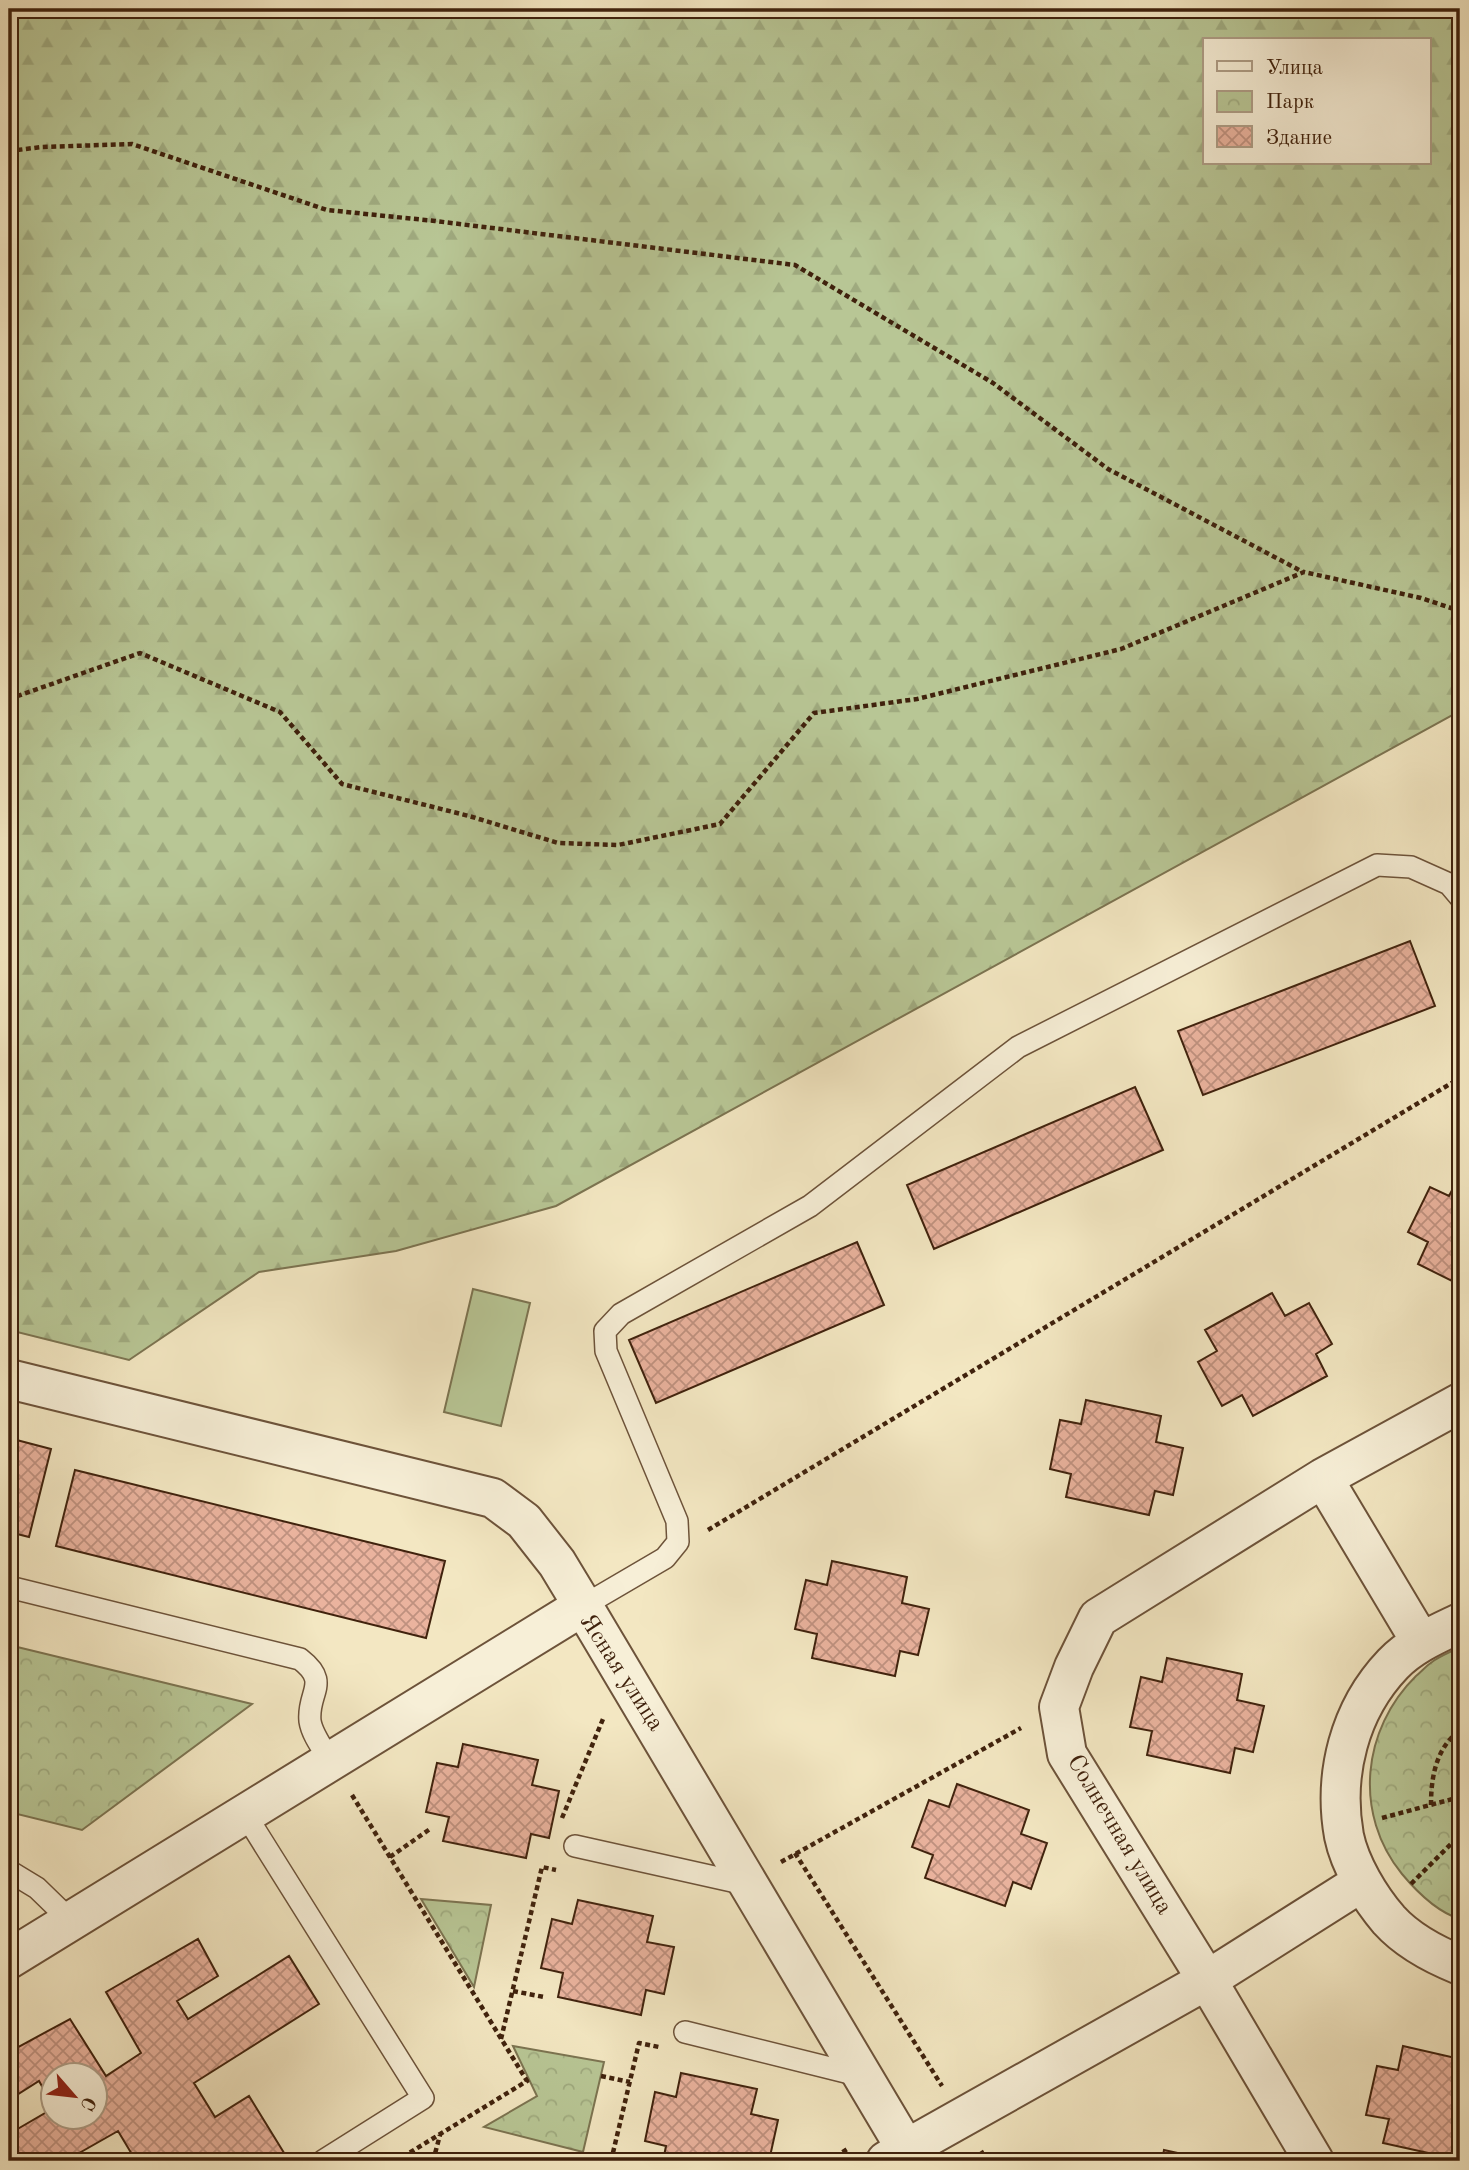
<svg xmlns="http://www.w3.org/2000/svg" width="1469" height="2170" font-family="'Old Standard TT',serif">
  <defs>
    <pattern id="forest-firs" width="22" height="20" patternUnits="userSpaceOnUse" patternTransform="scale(1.75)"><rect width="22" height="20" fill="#b8c695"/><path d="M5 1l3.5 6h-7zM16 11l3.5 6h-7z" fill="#9faa7f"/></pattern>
    <pattern id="park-crowns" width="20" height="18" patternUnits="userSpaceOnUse" patternTransform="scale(1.75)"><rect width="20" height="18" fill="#b8c695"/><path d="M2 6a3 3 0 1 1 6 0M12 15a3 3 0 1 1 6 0" fill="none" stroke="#9faa7f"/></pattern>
    <pattern id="building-cross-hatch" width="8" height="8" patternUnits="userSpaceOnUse" patternTransform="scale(1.75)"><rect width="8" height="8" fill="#eab39e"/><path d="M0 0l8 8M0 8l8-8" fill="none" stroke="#bf917f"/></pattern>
  </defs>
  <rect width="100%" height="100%" fill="#f3e7c2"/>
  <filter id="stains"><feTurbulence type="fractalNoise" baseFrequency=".00286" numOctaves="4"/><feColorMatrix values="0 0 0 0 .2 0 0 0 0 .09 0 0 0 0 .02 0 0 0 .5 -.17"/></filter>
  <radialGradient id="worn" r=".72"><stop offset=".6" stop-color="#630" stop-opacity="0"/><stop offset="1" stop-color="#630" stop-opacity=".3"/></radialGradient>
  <path fill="url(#forest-firs)" stroke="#7c7451" stroke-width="2" fill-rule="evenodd" d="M 9,9 L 1460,9 L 1460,711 L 556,1206 L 396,1251 L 259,1272 L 129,1360 L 9,1330 ZM 1205,40 L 1429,40 L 1429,163 L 1205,163 Z"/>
  <path fill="url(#park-crowns)" stroke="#7c7451" stroke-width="2" d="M 9,1645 L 252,1704 L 82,1830 L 9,1812 Z
    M 1460,1647 L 1460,1919 C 1437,1912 1417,1892 1402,1874 C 1353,1814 1362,1729 1416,1676 C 1421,1672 1426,1666 1432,1662 C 1440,1656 1451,1652 1460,1647 Z
    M 421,1899 L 491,1905 L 474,1987 Z
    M 513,2046 L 604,2062 L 583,2152 L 484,2127 L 537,2096 Z"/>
  <path fill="#b8c695" stroke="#7c7451" stroke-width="2" d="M 473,1289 L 530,1303 L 501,1426 L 444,1412 Z"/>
  <path fill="url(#building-cross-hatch)" stroke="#40220d" stroke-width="2" d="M 1410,941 L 1435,1006 L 1203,1095 L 1178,1031 Z
    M 1135,1087 L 1163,1150 L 934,1249 L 907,1185 Z
    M 1460,1175 L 1460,1285 L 1418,1264 L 1428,1242 L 1408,1232 L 1430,1187 L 1449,1196 Z
    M 857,1242 L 884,1305 L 656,1403 L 629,1340 Z
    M 1272,1293 L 1285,1316 L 1309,1303 L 1332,1344 L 1316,1354 L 1327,1376 L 1253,1416 L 1242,1395 L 1222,1406 L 1198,1362 L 1217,1351 L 1205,1330 Z
    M 1086,1400 L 1161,1416 L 1156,1442 L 1183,1448 L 1173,1495 L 1155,1491 L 1149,1515 L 1066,1497 L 1071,1474 L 1050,1469 L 1060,1420 L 1081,1424 Z
    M 9,1438 L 51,1449 L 29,1537 L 9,1532 Z
    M 75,1470 L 445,1561 L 426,1638 L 56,1546 Z
    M 832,1561 L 907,1577 L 902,1603 L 929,1609 L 918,1655 L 900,1651 L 895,1676 L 812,1658 L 817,1634 L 795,1629 L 806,1580 L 827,1585 Z
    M 1167,1658 L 1242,1674 L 1237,1700 L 1264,1706 L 1253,1752 L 1235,1748 L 1230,1773 L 1147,1755 L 1152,1731 L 1130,1727 L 1141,1677 L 1162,1682 Z
    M 463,1744 L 538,1760 L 532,1785 L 559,1791 L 549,1838 L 531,1834 L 526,1858 L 443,1841 L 449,1817 L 426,1812 L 437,1763 L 458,1767 Z
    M 957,1784 L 1029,1810 L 1021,1834 L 1047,1843 L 1031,1889 L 1013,1882 L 1005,1906 L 925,1878 L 933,1855 L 912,1847 L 929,1800 L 949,1807 Z
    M 578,1900 L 653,1916 L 647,1942 L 674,1947 L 664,1994 L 646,1990 L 641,2015 L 558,1997 L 563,1973 L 541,1968 L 552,1919 L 572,1924 Z
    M 198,1939 L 218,1976 L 177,2001 L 188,2019 L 289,1956 L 319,2004 L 194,2083 L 215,2117 L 249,2096 L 289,2161 L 136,2161 L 118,2131 L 65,2161 L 9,2161 L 9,2134 L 52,2109 L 52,2118 L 94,2118 L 94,2076 L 52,2076 L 52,2104 L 39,2081 L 9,2100 L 9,2052 L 70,2019 L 106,2076 L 141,2053 L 106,1992 Z
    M 1403,2046 L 1460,2059 L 1460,2160 L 1383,2143 L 1389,2119 L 1366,2115 L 1377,2066 L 1398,2070 Z
    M 681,2073 L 757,2089 L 751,2114 L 778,2120 L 769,2161 L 663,2161 L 666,2146 L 645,2141 L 655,2092 L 676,2097 Z
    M 1164,2150 L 1214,2161 L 1162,2161 Z"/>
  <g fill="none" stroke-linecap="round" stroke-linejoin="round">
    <defs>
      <path id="lane" d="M 9,1587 L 300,1659 C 331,1683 307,1692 310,1721 C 312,1735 324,1750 331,1762
        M 583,1606 L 665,1558 L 678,1542 L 677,1521 L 606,1351 L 605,1331 L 621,1314 L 810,1206 L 1018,1047 L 1377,865 L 1411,867 L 1449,884 L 1460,897
        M 245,1814 L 423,2098 L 323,2161
        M 575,1846 L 750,1885
        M 9,1871 L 37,1888 L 71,1921
        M 685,2032 L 862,2076"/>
      <path id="street" d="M 9,1379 L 493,1498 L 524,1521 L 557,1563 L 583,1606
        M 1323,1478 L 1460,1403
        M 1460,1623 C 1437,1634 1411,1645 1393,1664 C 1349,1710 1333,1775 1344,1836 C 1350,1865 1370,1898 1389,1920 C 1408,1941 1435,1955 1460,1965
        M 9,1959 L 583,1606 L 906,2149 L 886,2161
        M 913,2161 L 906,2149 L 1207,1980 L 1362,1882
        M 1314,2161 L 1207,1980 L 1067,1754 L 1059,1707 L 1074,1667 L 1098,1618 L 1323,1478 L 1421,1642"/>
    </defs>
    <use href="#lane" stroke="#6d533a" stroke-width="24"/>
    <use href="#street" stroke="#6d533a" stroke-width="42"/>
    <path stroke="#40220d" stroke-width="4.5" stroke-dasharray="5 3.5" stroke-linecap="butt" d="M 9,151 L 42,147 L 132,144 L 327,210 L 435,221 L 795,265 L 993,383 L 1108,469 L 1303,572
      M 9,699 L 140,653 L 280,712 L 342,784 L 469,816 L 558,843 L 618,845 L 720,824 L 814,713 L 917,699 L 1121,649 L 1304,572 L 1421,598 L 1460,611
      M 708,1530 L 1460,1078
      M 352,1795 L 527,2081 L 396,2161
      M 1431,1805 C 1431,1777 1436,1748 1460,1730
      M 562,1818 L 603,1719
      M 1382,1818 L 1460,1797
      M 795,1853 L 942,2086
      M 390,1857 L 430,1829
      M 781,1862 L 1021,1728
      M 1411,1884 L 1460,1835
      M 513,1991 L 544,1997
      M 501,2039 L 542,1867 L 556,1870
      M 601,2076 L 630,2082
      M 981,2151 L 987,2161
      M 433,2161 L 440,2135
      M 611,2161 L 639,2043 L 659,2047
      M 828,2161 L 849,2148"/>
    <use href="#lane" stroke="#f7efd7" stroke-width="21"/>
    <use href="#street" stroke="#f7efd7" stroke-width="38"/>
  </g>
  <g text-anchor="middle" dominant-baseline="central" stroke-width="6" stroke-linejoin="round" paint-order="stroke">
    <g font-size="24" fill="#40220d" stroke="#f7efd7">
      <text transform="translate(621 1673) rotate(57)">Ясная улица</text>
      <text transform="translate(1119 1835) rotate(59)">Солнечная улица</text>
    </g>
  </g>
  <rect width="1469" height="2170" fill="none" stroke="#f3e7c2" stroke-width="35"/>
  <rect x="10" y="10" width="1448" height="2149" fill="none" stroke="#40220d" stroke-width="3.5"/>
  <rect x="18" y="18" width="1434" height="2135" fill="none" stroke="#40220d" stroke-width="2"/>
  <rect x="1203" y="38" width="228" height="126" fill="#f7efd7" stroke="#ae9d86" stroke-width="2"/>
  <rect x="1217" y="61" width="35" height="10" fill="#f7efd7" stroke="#ae9d86" stroke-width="2"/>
  <text x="1266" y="74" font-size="21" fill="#40220d">Улица</text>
  <rect x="1217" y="91" width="35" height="21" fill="url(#park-crowns)" stroke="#ae9d86" stroke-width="2"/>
  <text x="1266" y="108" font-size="21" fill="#40220d">Парк</text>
  <rect x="1217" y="126" width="35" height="21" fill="url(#building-cross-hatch)" stroke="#ae9d86" stroke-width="2"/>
  <text x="1266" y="144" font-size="21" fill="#40220d">Здание</text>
  <g transform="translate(74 2096) rotate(118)"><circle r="33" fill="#f7efd7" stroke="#ae9d86" stroke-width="2"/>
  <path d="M0-5L12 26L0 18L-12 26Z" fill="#8f2418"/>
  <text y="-10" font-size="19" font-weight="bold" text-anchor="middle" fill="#40220d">С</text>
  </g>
  <rect width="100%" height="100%" filter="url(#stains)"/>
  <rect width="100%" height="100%" fill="url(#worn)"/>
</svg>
